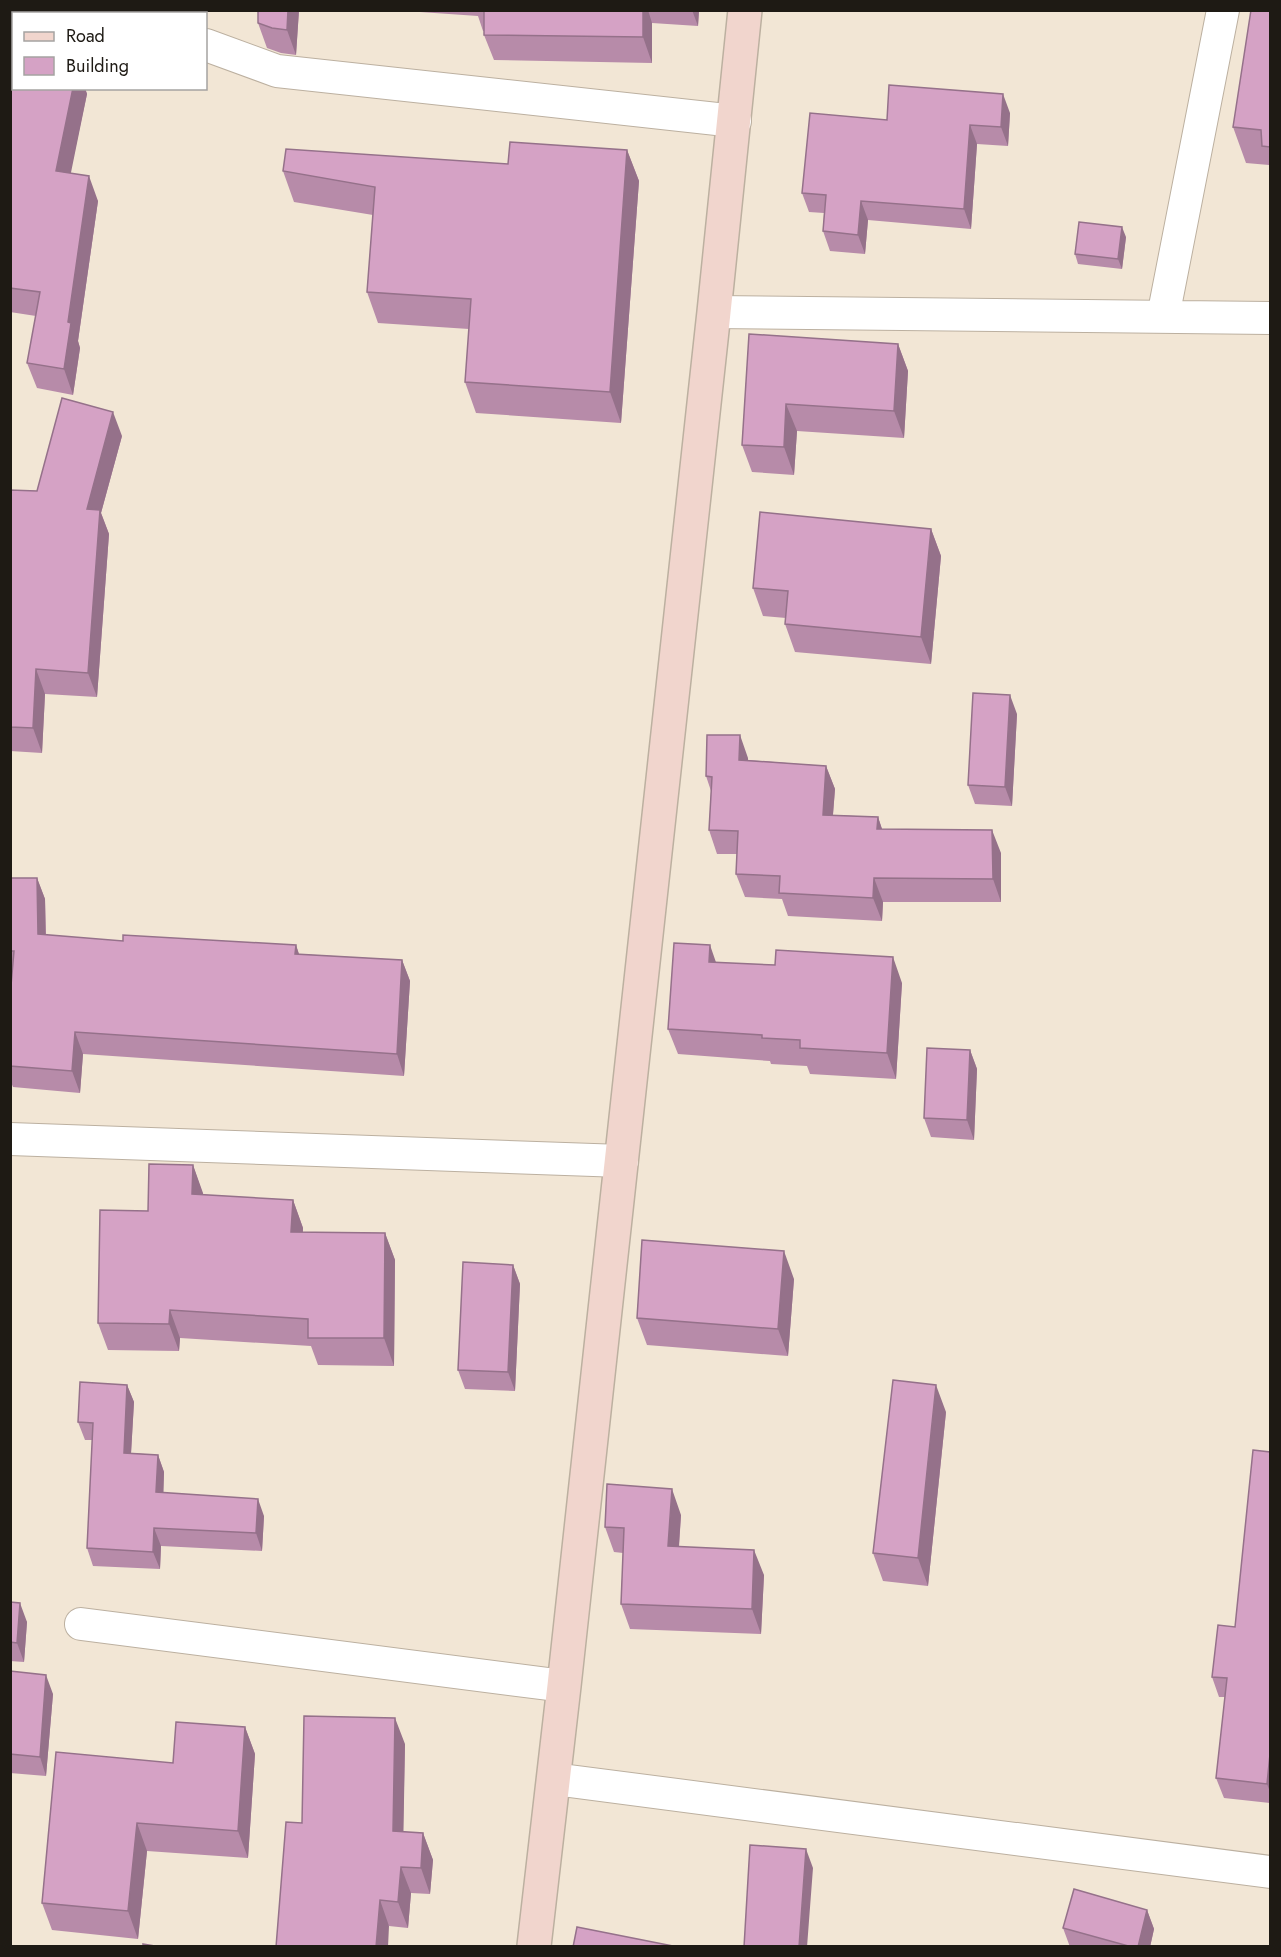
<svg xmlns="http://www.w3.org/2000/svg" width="1281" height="1957" font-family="Jost,sans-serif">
  <rect width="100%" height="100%" fill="#f2e6d5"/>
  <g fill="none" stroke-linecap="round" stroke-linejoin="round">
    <defs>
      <path id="street" d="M 133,10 L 136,14
        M 206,45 L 277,71 L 735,121
        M 714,312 L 1270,318
        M 1163,317 L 1223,10
        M 10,1139 L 622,1161
        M 81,1624 L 564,1686
        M 554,1779 L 1270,1872"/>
      <path id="secondary" d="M 534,1946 L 564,1686 L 714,312 L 745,10"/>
    </defs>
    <use href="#street" stroke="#bcb0a0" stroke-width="34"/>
    <use href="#secondary" stroke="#bcb0a0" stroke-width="36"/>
    <use href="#street" stroke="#fff" stroke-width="32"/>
    <use href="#secondary" stroke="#f1d5cd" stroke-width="33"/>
  </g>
  <path fill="#b78ba9" d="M 299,10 L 296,55 L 281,53 L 267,48 L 258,23 Z
    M 391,10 L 699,10 L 698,26 L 652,23 L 652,63 L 494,60 L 484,35 L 484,31 L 483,31 L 478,16 Z
    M 1270,10 L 1270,169 L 1269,165 L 1246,163 L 1233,127 Z
    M 10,31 L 14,88 L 85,88 L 87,94 L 70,173 L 98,201 L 78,341 L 80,348 L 73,395 L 37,388 L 27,363 L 36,316 L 10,312 Z
    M 1010,113 L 1008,146 L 977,144 L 971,229 L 868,220 L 865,254 L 830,251 L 823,231 L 824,213 L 809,212 L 802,193 L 887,120 Z
    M 627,150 L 639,181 L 621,423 L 476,413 L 465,382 L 469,329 L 378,323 L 367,292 L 373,215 L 294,202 L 283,171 L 508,164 Z
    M 1126,237 L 1122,269 L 1078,264 L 1075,254 Z
    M 749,334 L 898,344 L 908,371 L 904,438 L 797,431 L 794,475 L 752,472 L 742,445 Z
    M 122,436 L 101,513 L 109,534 L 97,697 L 45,694 L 42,753 L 10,751 L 10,490 L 37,491 Z
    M 931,529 L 941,556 L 931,664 L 795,652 L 785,624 L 786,618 L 763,616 L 753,588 Z
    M 1017,714 L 1012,806 L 975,804 L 968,785 Z
    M 748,758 L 748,760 L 826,766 L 835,789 L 833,815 L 878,817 L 882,829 L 1001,853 L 1001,902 L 883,902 L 882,921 L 788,916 L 782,899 L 745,897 L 736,874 L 737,854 L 717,854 L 709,830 L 711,791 L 706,776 Z
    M 10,878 L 37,878 L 45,899 L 46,935 L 123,941 L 296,945 L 299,954 L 402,960 L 410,981 L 404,1076 L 83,1054 L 80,1093 L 13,1087 L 10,1080 L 10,997 L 12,972 L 10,972 Z
    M 716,962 L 902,983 L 896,1079 L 810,1074 L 807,1066 L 771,1064 L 770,1061 L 678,1054 L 668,1029 Z
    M 970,1050 L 977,1069 L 974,1140 L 931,1137 L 924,1118 Z
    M 193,1165 L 203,1195 L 293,1200 L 303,1228 L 303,1232 L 385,1233 L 395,1260 L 394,1366 L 318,1365 L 311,1346 L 180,1338 L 179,1351 L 108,1350 L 98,1323 L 148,1211 Z
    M 513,1265 L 520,1284 L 515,1391 L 465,1389 L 458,1370 Z
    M 794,1279 L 788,1356 L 647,1345 L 637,1318 Z
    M 127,1385 L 134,1402 L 131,1453 L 158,1455 L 164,1472 L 163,1493 L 264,1516 L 262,1551 L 161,1546 L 160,1569 L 93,1566 L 87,1548 L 93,1440 L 85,1440 L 78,1422 Z
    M 946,1412 L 928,1586 L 883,1581 L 873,1553 Z
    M 1270,1452 L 1270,1803 L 1224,1798 L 1216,1778 L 1225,1697 L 1219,1697 L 1212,1677 L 1235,1627 Z
    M 681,1515 L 679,1547 L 764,1575 L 761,1634 L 630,1629 L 621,1604 L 623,1553 L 614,1552 L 605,1527 Z
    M 10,1602 L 27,1622 L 24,1662 L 10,1661 Z
    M 10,1671 L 53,1694 L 46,1776 L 10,1773 Z
    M 245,1727 L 255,1754 L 248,1858 L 147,1851 L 138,1939 L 52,1930 L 42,1903 L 173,1763 Z
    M 405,1744 L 403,1832 L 423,1833 L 433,1860 L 430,1894 L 411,1893 L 408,1928 L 389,1926 L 302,1823 Z
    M 1147,1910 L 1154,1929 L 1150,1947 L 1070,1947 L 1063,1928 Z"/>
  <path fill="#95718a" d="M 288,10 L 299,10 L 296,55 L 287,30 Z
    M 643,10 L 648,10 L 652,23 L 652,63 L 643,37 Z
    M 692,10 L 699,10 L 698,26 Z
    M 73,88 L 85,88 L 87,94 L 66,197 L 56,171 Z
    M 1003,94 L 1010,113 L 1008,146 L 1001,127 Z
    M 970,125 L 977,144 L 971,229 L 964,209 Z
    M 627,150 L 639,181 L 621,423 L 610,392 Z
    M 89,176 L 98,201 L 78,341 L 80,348 L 73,395 L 64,369 L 68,322 Z
    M 861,201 L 868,220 L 865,254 L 858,235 Z
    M 1122,227 L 1126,237 L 1122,269 L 1118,259 Z
    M 898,344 L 908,371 L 904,438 L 894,411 Z
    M 786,404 L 797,431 L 794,475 L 784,447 Z
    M 113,412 L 122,436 L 101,513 L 109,534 L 97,697 L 88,673 L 87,509 Z
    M 931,529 L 941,556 L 931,664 L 921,637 Z
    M 36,669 L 45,694 L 42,753 L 33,728 Z
    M 1010,695 L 1017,714 L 1012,806 L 1005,787 Z
    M 740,735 L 748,758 L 748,783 L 739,760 Z
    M 826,766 L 835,789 L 831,838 L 823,815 Z
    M 878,817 L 886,841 L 877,829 Z
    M 992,830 L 1001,853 L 1001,902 L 993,879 Z
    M 37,878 L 45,899 L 46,955 L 38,934 Z
    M 874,878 L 883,902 L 882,921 L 873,898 Z
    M 296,945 L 303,967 L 295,954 Z
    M 710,945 L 719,971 L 709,962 Z
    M 893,957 L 902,983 L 896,1079 L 887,1053 Z
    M 402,960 L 410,981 L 404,1076 L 397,1054 Z
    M 75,1032 L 83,1054 L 80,1093 L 72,1071 Z
    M 970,1050 L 977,1069 L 974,1140 L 967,1120 Z
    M 193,1165 L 203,1193 L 202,1222 L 192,1194 Z
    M 293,1200 L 303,1228 L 301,1260 L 291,1232 Z
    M 385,1233 L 395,1260 L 394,1366 L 384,1338 Z
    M 784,1251 L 794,1279 L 788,1356 L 778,1329 Z
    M 513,1265 L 520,1284 L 515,1391 L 508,1372 Z
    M 170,1310 L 180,1338 L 179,1351 L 169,1324 Z
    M 127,1385 L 134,1402 L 130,1471 L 124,1453 Z
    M 936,1385 L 946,1412 L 928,1586 L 918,1558 Z
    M 158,1455 L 164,1472 L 163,1510 L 156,1492 Z
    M 672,1489 L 681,1515 L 677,1572 L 668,1546 Z
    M 258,1499 L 264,1516 L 262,1551 L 256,1533 Z
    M 154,1528 L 161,1546 L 160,1569 L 153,1552 Z
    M 754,1550 L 764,1575 L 761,1634 L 752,1609 Z
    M 20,1603 L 27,1622 L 24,1662 L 17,1643 Z
    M 46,1675 L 53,1694 L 46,1776 L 40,1757 Z
    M 395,1718 L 405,1744 L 403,1857 L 393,1831 Z
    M 245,1727 L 255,1754 L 248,1858 L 238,1831 Z
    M 1270,1754 L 1270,1792 L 1267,1784 Z
    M 137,1823 L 147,1851 L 138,1939 L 128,1911 Z
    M 423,1833 L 433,1860 L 430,1894 L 421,1868 Z
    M 806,1849 L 813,1868 L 807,1947 L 799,1947 Z
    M 401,1867 L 411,1893 L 408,1928 L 398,1902 Z
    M 380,1900 L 389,1926 L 388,1947 L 376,1947 Z
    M 1147,1910 L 1154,1929 L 1150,1947 L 1138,1947 Z"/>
  <path fill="#d5a2c5" stroke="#95718a" stroke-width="1.5" d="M 258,10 L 288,10 L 287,30 L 272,28 L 258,23 Z
    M 484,10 L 643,10 L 643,37 L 484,35 Z
    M 1251,10 L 1270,10 L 1270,147 L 1262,146 L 1261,130 L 1233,127 Z
    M 10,31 L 14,32 L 14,88 L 73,88 L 56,171 L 89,176 L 68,322 L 71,323 L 64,369 L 27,363 L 40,292 L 10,288 Z
    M 889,85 L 1003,94 L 1001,127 L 970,125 L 964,209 L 861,201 L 858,235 L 823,231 L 826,195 L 802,193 L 810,113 L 887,120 Z
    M 510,142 L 627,150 L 610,392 L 465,382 L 471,299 L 367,292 L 375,187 L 283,171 L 286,149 L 508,164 Z
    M 1079,222 L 1122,227 L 1118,259 L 1075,254 Z
    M 749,334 L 898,344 L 894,411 L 786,404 L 784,447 L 742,445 Z
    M 62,398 L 113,412 L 87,509 L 100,510 L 88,673 L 36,669 L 33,728 L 10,727 L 10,490 L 37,491 Z
    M 760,512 L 931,529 L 921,637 L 785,624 L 788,591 L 753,588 Z
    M 973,693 L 1010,695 L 1005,787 L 968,785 Z
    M 707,735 L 740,735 L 739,760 L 826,766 L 823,815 L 878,817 L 877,829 L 992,830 L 993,879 L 874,878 L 873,898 L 779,893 L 780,876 L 736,874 L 738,831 L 709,830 L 712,777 L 706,776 Z
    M 10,878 L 37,878 L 38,934 L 123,941 L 123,935 L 296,945 L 295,954 L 402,960 L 397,1054 L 75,1032 L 72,1071 L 10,1066 L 10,997 L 14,951 L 10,951 Z
    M 674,943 L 710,945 L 709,962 L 775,965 L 776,950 L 893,957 L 887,1053 L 800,1048 L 800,1040 L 762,1038 L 762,1035 L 668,1029 Z
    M 927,1048 L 970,1050 L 967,1120 L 924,1118 Z
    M 149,1164 L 193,1165 L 192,1194 L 293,1200 L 291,1232 L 385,1233 L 384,1338 L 308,1338 L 308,1319 L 170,1310 L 169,1324 L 98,1323 L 100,1210 L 148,1211 Z
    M 642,1240 L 784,1251 L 778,1329 L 637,1318 Z
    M 463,1262 L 513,1265 L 508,1372 L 458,1370 Z
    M 893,1380 L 936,1385 L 918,1558 L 873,1553 Z
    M 80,1382 L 127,1385 L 124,1453 L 158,1455 L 156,1492 L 258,1499 L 256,1533 L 154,1528 L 153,1552 L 87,1548 L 93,1423 L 78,1422 Z
    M 1253,1450 L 1270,1452 L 1270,1754 L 1267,1784 L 1216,1778 L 1227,1678 L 1212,1677 L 1218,1625 L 1235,1627 Z
    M 607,1484 L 672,1489 L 668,1546 L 754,1550 L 752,1609 L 621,1604 L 624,1528 L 605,1527 Z
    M 10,1602 L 20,1603 L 17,1643 L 10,1642 Z
    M 10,1671 L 46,1675 L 40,1757 L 10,1754 Z
    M 304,1716 L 395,1718 L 393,1831 L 423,1833 L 421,1868 L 401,1867 L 398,1902 L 380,1900 L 376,1947 L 276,1947 L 286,1822 L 302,1823 Z
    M 176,1722 L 245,1727 L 238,1831 L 137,1823 L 128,1911 L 42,1903 L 56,1752 L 173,1763 Z
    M 750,1845 L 806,1849 L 799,1947 L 744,1947 Z
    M 1074,1889 L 1147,1910 L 1138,1947 L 1132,1947 L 1063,1928 Z
    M 577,1927 L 678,1947 L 573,1947 Z
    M 143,1944 L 161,1947 L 143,1947 Z"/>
  <rect width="1281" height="1957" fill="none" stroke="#1e1a14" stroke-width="24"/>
  <rect x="12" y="12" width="195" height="78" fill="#ffffff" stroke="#a5a3a1" stroke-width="1.5"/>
  <rect x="24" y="32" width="30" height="9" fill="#f1d5cd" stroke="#a5a3a1" stroke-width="1.5"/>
  <text x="66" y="42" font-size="18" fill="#1e1a14">Road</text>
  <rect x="24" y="57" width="30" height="18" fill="#d5a2c5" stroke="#a5a3a1" stroke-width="1.5"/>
  <text x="66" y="72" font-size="18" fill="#1e1a14">Building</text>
</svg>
